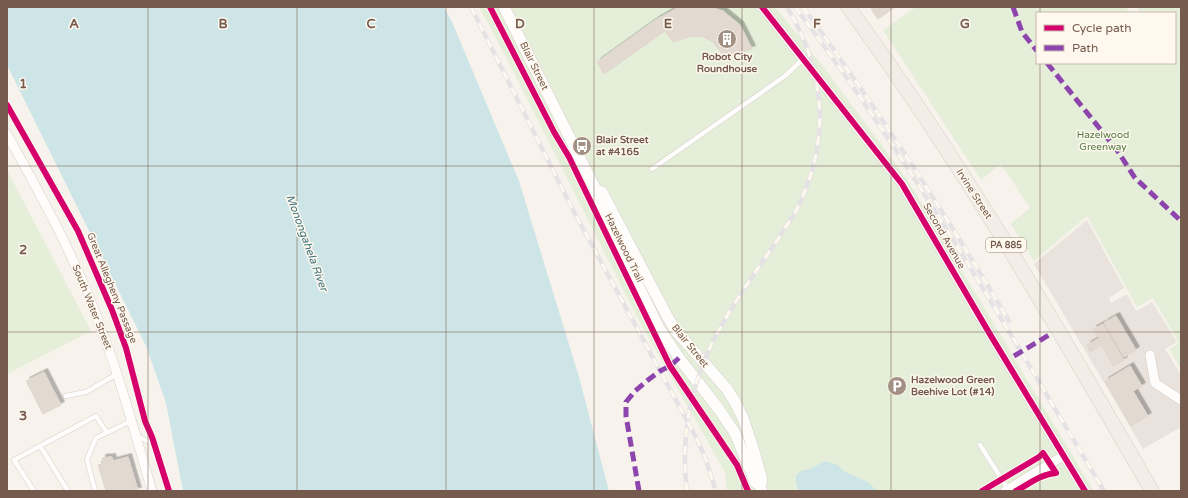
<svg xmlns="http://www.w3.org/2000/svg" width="1188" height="498" font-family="'Varela Round',sans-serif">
  <defs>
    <filter id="shadow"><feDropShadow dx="3.5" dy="-3.5" stdDeviation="0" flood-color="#0004"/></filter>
  </defs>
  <rect width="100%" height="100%" fill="#f7f3ec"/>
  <path fill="#eae3dd" d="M 1087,220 L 1124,288 L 1109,298 L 1111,303 L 1127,294 L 1136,311 L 1152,302 L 1177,342 L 1165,349 L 1181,375 L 1181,427 L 1143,449 L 1034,264 Z"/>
  <path fill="#e4eed8" d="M 479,7 L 775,7 L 823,66 L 909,182 L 1094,491 L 727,491 L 725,472 L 638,319 L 505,55 Z
    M 916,7 L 1125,7 L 1131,13 L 1037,13 L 1037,63 L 1175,63 L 1175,13 L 1140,13 L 1137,7 L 1181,7 L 1181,369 L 1169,349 L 1179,343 L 1153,298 L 1137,307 L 1087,216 L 1034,261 L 1011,224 L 1030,208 L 1001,164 L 981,180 L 883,30 Z
    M 7,170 L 91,331 L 7,374 Z"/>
  <path fill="#cee5e7" d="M 7,7 L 444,7 L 452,22 L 519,181 L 579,377 L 609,491 L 183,491 L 166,403 L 146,346 L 7,65 Z
    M 825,461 L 838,465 L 843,471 L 868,482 L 877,491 L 799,491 L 796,484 L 796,475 L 801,471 L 810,469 Z"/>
  <path fill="#e2d9d1" stroke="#e0d6cf" filter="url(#shadow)" d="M 684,7 L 709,7 L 723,11 L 740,25 L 752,49 L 724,56 L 713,42 L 704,37 L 692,36 L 673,42 L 665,31 L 604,74 L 597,62 L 657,19 L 677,8 Z
    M 874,7 L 895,7 L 878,19 L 871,9 Z
    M 1116,316 L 1136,350 L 1124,357 L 1104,323 Z
    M 1103,324 L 1124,360 L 1113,366 L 1102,345 L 1090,352 L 1087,345 L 1099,338 L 1093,329 Z
    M 1130,366 L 1142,386 L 1133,391 L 1148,416 L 1131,426 L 1105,381 Z
    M 44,372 L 61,405 L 43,414 L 26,381 Z
    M 112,457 L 113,461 L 128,457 L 138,491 L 106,491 L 98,465 L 103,464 L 102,458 Z"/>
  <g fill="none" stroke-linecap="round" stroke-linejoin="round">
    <defs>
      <path id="service" d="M 652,169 L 785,76 L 804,58
        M 66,396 L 86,392 L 117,374
        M 137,436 L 154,444
        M 980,445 L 1008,489
        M 40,446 L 68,491
        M 34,491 L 14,460 L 96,416 L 107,433
        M 95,491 L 87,459 L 96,438 L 131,421"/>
      <path id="minor" d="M 762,7 L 902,184 L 991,336 L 1085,491
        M 7,134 C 36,187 66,240 89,297 C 115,360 133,426 152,491
        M 1150,355 L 1155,383 L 1181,400
        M 1005,491 L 1063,456"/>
      <path id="tertiary" d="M 504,7 L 596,190 L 602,192 L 667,316 L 676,331 L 727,389 L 735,402 L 743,418 L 753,448 L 762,480 L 760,486 L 762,491
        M 596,190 L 594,196 L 659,328 L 679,358 L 718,408 L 735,433 L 755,482 L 760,486"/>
      <path id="primary" d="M 848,7 C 961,161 1057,326 1152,491"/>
    </defs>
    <use href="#service" stroke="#d6d0ca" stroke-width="5.5"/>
    <use href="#minor" stroke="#d6d0ca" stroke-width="10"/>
    <use href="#tertiary" stroke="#d6d0ca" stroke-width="12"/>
    <use href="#primary" stroke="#d5cdc7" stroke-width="15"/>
    <use href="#service" stroke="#fefdfc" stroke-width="4.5"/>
    <use href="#minor" stroke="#fefdfc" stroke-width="9"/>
    <use href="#tertiary" stroke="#fefdfc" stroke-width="11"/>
    <use href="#primary" stroke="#f2eee7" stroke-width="14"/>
    <defs>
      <path id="rail" d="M 471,7 L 573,210 L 697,439 L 705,457 L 716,491
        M 795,7 C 911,160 1006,327 1104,491
        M 803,7 C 877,108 945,213 1009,321
        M 687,491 C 680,436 691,381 718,332 C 741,289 772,251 797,209 C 831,140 826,72 787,7"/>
    </defs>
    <use href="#rail" stroke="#e5e2e5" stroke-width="4.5"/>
    <use href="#rail" stroke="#fef8ee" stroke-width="3" stroke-dasharray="9" stroke-linecap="butt"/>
    <path stroke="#8e44ad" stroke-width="5" stroke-dasharray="10 5" stroke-linecap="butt" d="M 1013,7 L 1022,32 L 1037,51
      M 1047,63 L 1117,150 L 1135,178 L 1181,221
      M 1014,356 L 1049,335
      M 639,491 L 626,416 L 626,402 L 635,391 L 648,380 L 660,371 L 670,366 L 679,358"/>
    <defs>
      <path id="cycleway" d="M 490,7 L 554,132 L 569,157 L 670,366 L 737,465 L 748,491
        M 762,7 L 902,184 L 991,336 L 1085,491
        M 7,105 L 78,231 L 112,310 L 126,348 L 145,421 L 152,437 L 169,491
        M 982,491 L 1039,457 L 1043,453 L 1056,473 C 1041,474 1029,484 1016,491"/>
    </defs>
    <use href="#cycleway" stroke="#fef8ee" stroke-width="8"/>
    <use href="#cycleway" stroke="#d6006c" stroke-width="6"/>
  </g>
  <path fill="none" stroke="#755b4d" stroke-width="1" stroke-opacity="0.55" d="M 148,7 L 148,491M 297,7 L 297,491M 446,7 L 446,491M 594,7 L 594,491M 742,7 L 742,491M 891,7 L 891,491M 1040,7 L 1040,13M 1040,63 L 1040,491M 7,166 L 1181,166M 7,332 L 1181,332"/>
  <defs>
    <symbol id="building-disc" viewBox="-11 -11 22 22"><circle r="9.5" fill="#a29085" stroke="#fef8ee"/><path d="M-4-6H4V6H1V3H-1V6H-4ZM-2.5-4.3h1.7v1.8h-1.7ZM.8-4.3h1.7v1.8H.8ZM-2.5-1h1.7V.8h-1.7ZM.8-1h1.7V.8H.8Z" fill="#fff"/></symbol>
    <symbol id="bus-disc" viewBox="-11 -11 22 22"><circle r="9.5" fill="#a29085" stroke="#fef8ee"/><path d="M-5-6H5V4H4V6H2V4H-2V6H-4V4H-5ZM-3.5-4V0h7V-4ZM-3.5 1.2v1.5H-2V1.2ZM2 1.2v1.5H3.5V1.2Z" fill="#fff"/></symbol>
    <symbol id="parking-disc" viewBox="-11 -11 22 22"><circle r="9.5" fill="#a29085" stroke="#fef8ee"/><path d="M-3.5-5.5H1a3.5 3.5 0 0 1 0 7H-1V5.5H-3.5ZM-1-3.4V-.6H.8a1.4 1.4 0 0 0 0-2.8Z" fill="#fff"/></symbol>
  </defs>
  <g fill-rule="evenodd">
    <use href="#building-disc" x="716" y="28" width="22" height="22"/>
    <use href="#bus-disc" x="571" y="135" width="22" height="22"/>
    <use href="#parking-disc" x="886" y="375" width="22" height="22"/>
  </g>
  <g text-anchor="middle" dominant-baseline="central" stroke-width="3" stroke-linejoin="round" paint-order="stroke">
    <rect fill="#fef8ee" stroke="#9e8a7d" stroke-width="1" x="986" y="238" width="40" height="14" rx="3"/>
    <g font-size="9" font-weight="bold" fill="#755b4d">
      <text x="1006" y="245">PA 885</text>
    </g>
    <g font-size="10" font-weight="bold" fill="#755b4d" stroke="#fef8ee" text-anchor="start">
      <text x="727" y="57" text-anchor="middle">Robot City<tspan x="727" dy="12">Roundhouse</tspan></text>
      <text x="596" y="140">Blair Street<tspan x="596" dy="12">at #4165</tspan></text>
      <text x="911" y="380">Hazelwood Green<tspan x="911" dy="12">Beehive Lot (#14)</tspan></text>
    </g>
    <g font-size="10" fill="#755b4d" stroke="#fef8ee">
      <text transform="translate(534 66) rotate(64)">Blair Street</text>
      <text transform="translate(974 194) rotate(57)">Irvine Street</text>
      <text transform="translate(944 236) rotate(60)">Second Avenue</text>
      <text transform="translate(624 248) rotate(64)">Hazelwood Trail</text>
      <text transform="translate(112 288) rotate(68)">Great Allegheny Passage</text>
      <text transform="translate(92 307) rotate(68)">South Water Street</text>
      <text transform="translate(690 346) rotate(51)">Blair Street</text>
    </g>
    <g font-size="10" fill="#547a45" stroke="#fef8ee">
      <text x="1103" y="135">Hazelwood<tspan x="1103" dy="12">Greenway</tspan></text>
    </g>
    <g font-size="11" font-style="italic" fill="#447780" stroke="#fef8ee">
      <text transform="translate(307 243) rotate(70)">Monongahela River</text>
    </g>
  </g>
  <g font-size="13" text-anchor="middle" font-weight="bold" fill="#755b4d" stroke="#fef8ee" stroke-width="3" stroke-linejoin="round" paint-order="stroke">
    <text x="74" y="28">A</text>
    <text x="223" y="28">B</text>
    <text x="371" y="28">C</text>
    <text x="520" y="28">D</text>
    <text x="668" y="28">E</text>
    <text x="817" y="28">F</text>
    <text x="965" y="28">G</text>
    <text x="23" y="88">1</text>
    <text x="23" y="254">2</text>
    <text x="23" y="420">3</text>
  </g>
  <rect width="1188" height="498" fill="none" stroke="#755b4d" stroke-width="16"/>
  <rect x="1036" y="12" width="140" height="52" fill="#fef8ee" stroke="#c7b9ae"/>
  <rect x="1044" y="25" width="20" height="6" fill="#d6006c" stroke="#c7b9ae"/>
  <text x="1072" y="32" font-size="12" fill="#755b4d">Cycle path</text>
  <rect x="1044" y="45" width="20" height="6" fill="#8e44ad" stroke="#c7b9ae"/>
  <text x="1072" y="52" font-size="12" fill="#755b4d">Path</text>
</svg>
